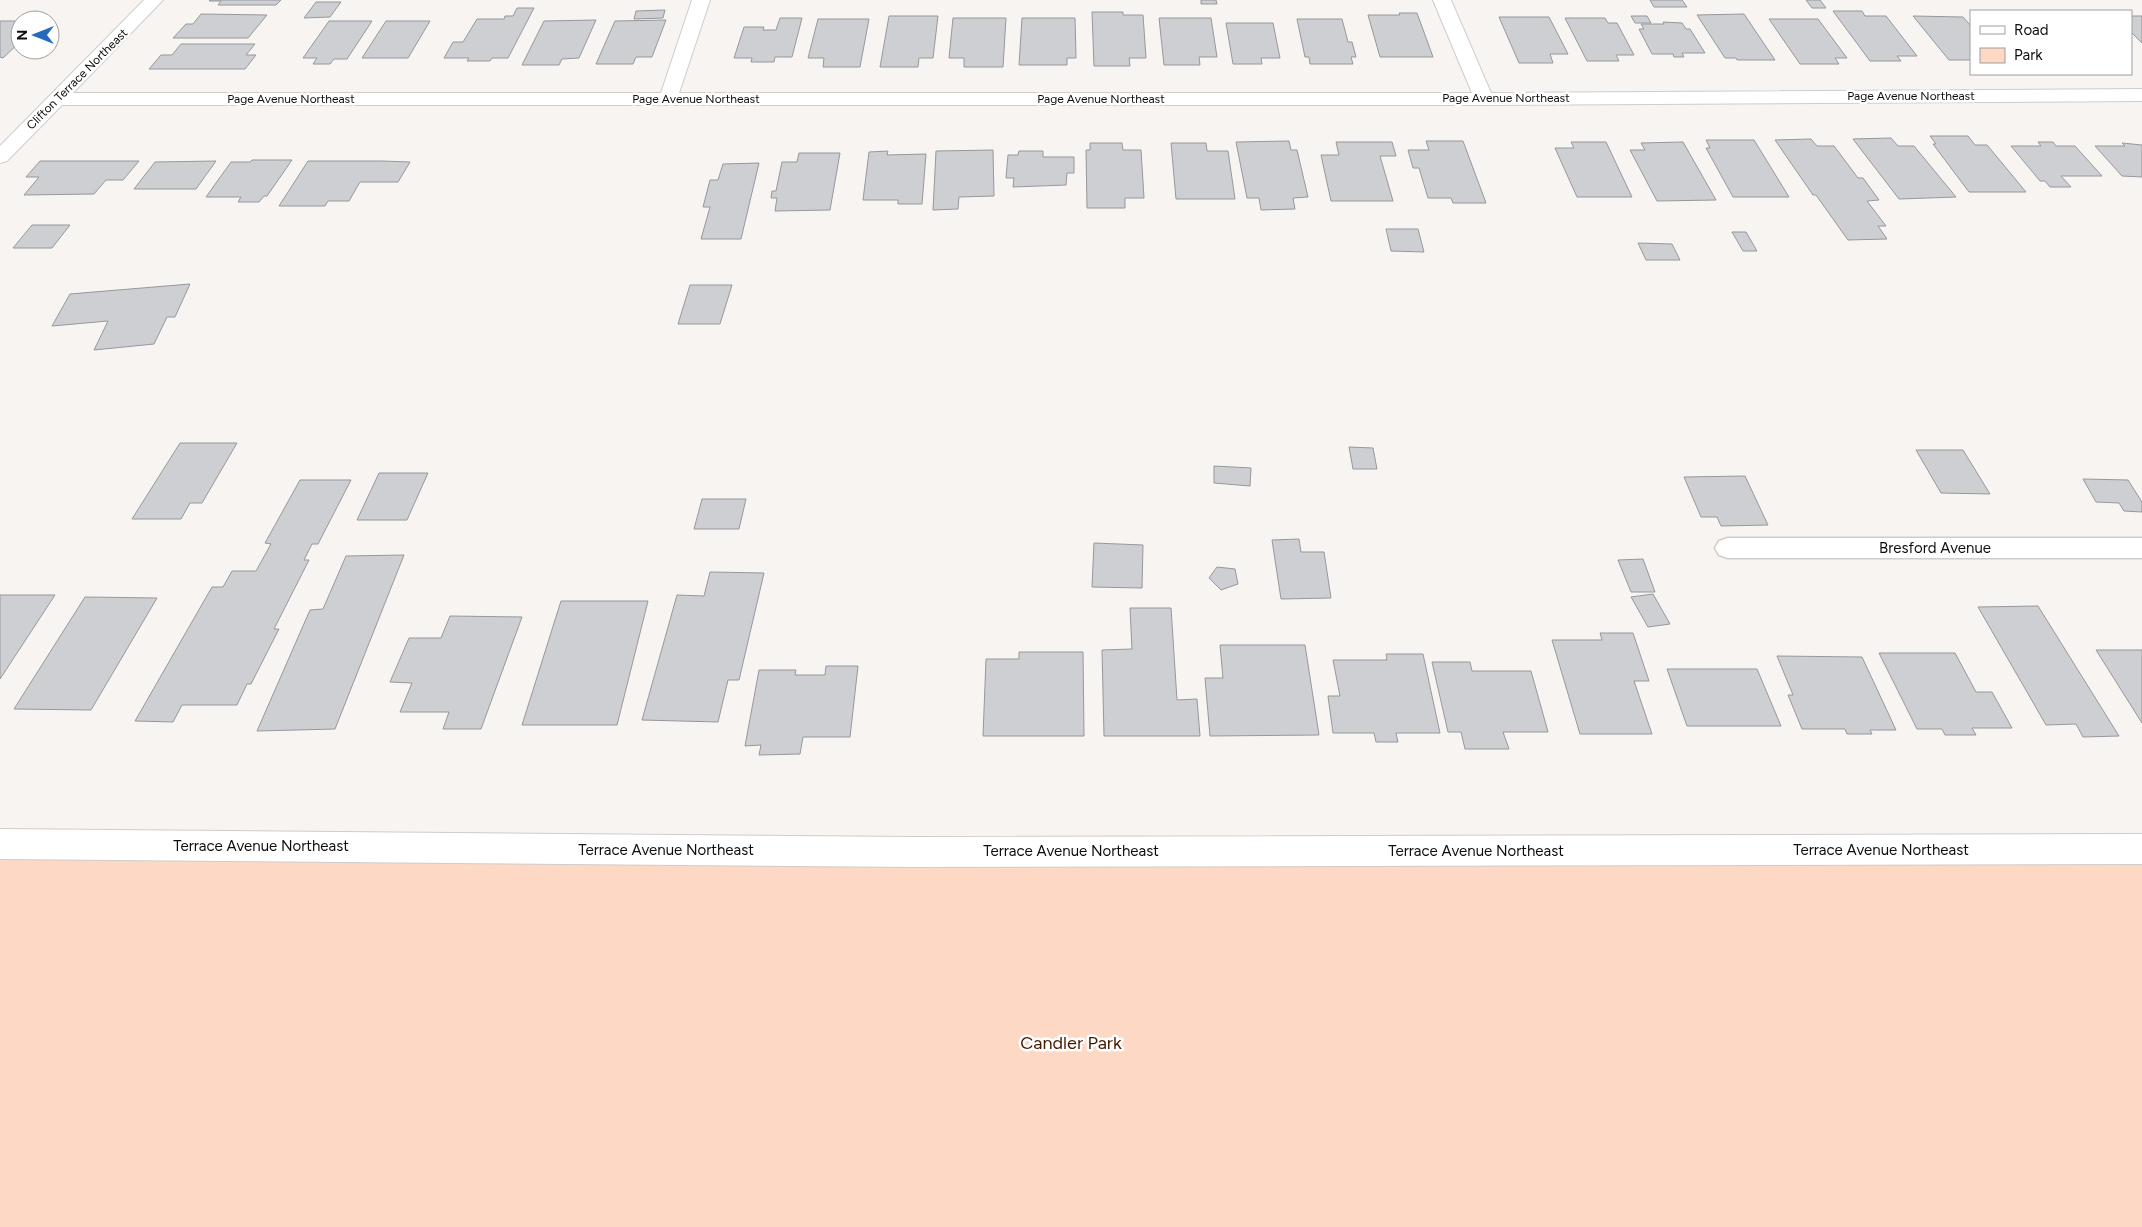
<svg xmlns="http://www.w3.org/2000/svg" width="2142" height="1227" font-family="Figtree,sans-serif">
  <rect width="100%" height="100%" fill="#f8f4f1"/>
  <path fill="#fcd8c5" d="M 2142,856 L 2142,1227 L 0,1227 L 0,858 Z"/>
  <path fill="#cdcfd3" stroke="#96989b" d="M 210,0 L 281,0 L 276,5 L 218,5 L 221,1 L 209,1 Z
    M 1201,0 L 1216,0 L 1217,4 L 1201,4 Z
    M 1650,0 L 1682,0 L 1687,7 L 1654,7 Z
    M 1806,0 L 1820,0 L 1826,8 L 1812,8 Z
    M 316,2 L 341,2 L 330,17 L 304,18 Z
    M 517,8 L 534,8 L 508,58 L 492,58 L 490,61 L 467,61 L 469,58 L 444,58 L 453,42 L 463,42 L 477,19 L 504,19 L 505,16 L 513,16 Z
    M 665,10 L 663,18 L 634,19 L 636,11 Z
    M 1833,11 L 1862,11 L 1865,16 L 1886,16 L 1917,56 L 1897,56 L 1901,61 L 1870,61 Z
    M 1092,12 L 1123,12 L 1123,15 L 1143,15 L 1146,58 L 1129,58 L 1130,66 L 1094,66 Z
    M 1399,13 L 1417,13 L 1433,57 L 1380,57 L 1368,15 L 1400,15 Z
    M 201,14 L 267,15 L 248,38 L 173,38 L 186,24 L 193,24 Z
    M 1744,14 L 1775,60 L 1737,60 L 1736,58 L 1725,58 L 1697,15 Z
    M 889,16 L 938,16 L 933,58 L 919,58 L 918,67 L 880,67 Z
    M 1631,16 L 1647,16 L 1651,23 L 1635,23 Z
    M 1913,16 L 1963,17 L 1971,26 L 1971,60 L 1949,60 Z
    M 2131,16 L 2142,16 L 2142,43 L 2131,32 Z
    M 1499,17 L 1549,17 L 1568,54 L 1550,54 L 1553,63 L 1519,63 Z
    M 780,18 L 802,18 L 792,57 L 775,57 L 774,62 L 751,62 L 752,58 L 734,58 L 744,27 L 764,27 L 763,30 L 776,30 Z
    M 953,18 L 1006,18 L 1003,67 L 964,67 L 964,58 L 949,58 Z
    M 1022,18 L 1075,18 L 1076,58 L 1067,58 L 1067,65 L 1019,65 Z
    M 1159,18 L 1211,18 L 1217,57 L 1199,57 L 1200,65 L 1164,65 Z
    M 1565,18 L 1605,18 L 1608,23 L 1617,23 L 1634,55 L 1616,55 L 1619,61 L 1587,61 Z
    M 818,19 L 869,19 L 860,67 L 823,67 L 824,58 L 808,58 Z
    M 1297,19 L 1342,19 L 1348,42 L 1352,42 L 1356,57 L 1351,57 L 1353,64 L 1310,64 L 1309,57 L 1305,57 Z
    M 1769,19 L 1818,19 L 1847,58 L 1835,58 L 1839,64 L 1800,64 Z
    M 596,20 L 579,58 L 562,59 L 559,65 L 522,65 L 544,21 Z
    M 666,20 L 652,57 L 636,57 L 633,64 L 596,64 L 615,21 Z
    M 0,21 L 20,21 L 20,42 L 3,58 L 0,57 Z
    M 329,21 L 372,21 L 347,59 L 334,59 L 330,64 L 313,64 L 317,58 L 303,58 Z
    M 386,21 L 430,21 L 408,58 L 362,58 Z
    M 1663,22 L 1682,23 L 1686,29 L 1690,29 L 1705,53 L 1682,53 L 1684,57 L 1674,57 L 1673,54 L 1652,54 L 1639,29 L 1644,29 L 1641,24 L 1664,24 Z
    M 1226,23 L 1273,23 L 1280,58 L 1261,58 L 1262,64 L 1233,64 Z
    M 181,44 L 255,44 L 246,55 L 256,55 L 245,69 L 149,69 L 161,55 L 172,55 Z
    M 1930,136 L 1968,136 L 1975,145 L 1987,145 L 2026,192 L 1969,192 L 1933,144 L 1936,144 Z
    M 1891,138 L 1898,146 L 1914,146 L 1956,197 L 1899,199 L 1853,139 Z
    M 1811,139 L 1817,146 L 1834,146 L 1858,178 L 1863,178 L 1879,200 L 1867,201 L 1886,226 L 1878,226 L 1887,239 L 1848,240 L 1816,195 L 1813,195 L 1775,140 Z
    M 1706,140 L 1754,140 L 1789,197 L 1733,197 L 1706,148 L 1710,148 Z
    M 1289,141 L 1291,150 L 1297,150 L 1308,197 L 1293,198 L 1295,209 L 1261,210 L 1259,198 L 1247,198 L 1236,142 Z
    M 1426,141 L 1463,141 L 1486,203 L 1453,203 L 1451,198 L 1428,198 L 1419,168 L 1413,168 L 1408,150 L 1429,150 Z
    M 1336,142 L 1392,142 L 1396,156 L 1380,156 L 1393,201 L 1331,201 L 1321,155 L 1339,155 Z
    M 1571,142 L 1606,142 L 1632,197 L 1577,197 L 1555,148 L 1574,148 Z
    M 1683,142 L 1716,200 L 1657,201 L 1630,150 L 1645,150 L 1641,143 Z
    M 2038,142 L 2053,142 L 2056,146 L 2075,146 L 2102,176 L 2061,176 L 2071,187 L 2050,187 L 2045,181 L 2040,181 L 2011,146 L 2041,146 Z
    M 1090,143 L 1122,143 L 1123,150 L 1141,150 L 1144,198 L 1125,198 L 1125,208 L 1087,208 L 1086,150 L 1090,150 Z
    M 1171,143 L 1206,143 L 1207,151 L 1228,151 L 1235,199 L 1176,199 Z
    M 2122,143 L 2142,145 L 2142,177 L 2122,176 L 2095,146 L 2125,146 Z
    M 993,150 L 994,196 L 959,197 L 958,209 L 933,210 L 936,151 Z
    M 888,151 L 887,155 L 926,154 L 922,204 L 898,204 L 898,200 L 863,200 L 869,152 Z
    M 1019,151 L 1043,151 L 1043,157 L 1074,157 L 1074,173 L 1067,173 L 1066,185 L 1013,187 L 1014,178 L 1006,178 L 1008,155 L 1018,155 Z
    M 799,153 L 840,153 L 830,210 L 775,211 L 777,198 L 771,198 L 772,191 L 776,191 L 782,162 L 797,162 Z
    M 252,160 L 292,160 L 267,196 L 264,196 L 259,202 L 238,202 L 241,197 L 206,197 L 231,162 L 250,162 Z
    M 40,161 L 139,161 L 123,180 L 106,180 L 94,194 L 24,195 L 39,177 L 26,177 Z
    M 216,161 L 196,189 L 134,189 L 155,162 Z
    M 308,161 L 382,161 L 410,162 L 398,182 L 360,182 L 349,201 L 328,201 L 325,206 L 279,206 Z
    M 759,163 L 741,239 L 701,239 L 710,207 L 703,207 L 710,180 L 718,180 L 723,164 Z
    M 32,225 L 70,225 L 52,248 L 13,248 Z
    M 1386,229 L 1418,229 L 1424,252 L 1391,251 Z
    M 1732,232 L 1746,232 L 1757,251 L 1743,251 Z
    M 1638,243 L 1672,244 L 1680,260 L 1646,260 Z
    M 190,284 L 175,317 L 167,317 L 154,344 L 94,350 L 108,321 L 52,326 L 70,294 Z
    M 690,285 L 732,285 L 720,324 L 678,324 Z
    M 180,443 L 237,443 L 202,503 L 190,503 L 181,519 L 132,519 Z
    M 1349,447 L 1373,448 L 1377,469 L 1353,469 Z
    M 1916,450 L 1963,450 L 1990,494 L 1941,493 Z
    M 1214,466 L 1251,468 L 1250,486 L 1214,483 Z
    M 379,473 L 428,473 L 407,520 L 357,520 Z
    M 1745,476 L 1768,525 L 1721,526 L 1717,517 L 1701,517 L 1684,477 Z
    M 2083,479 L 2128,480 L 2142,502 L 2142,512 L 2124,511 L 2119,503 L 2096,502 Z
    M 300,480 L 351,480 L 318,544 L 312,544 L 304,560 L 309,560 L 274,629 L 279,629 L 251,684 L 247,684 L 237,705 L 182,705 L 173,722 L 135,721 L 212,587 L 223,587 L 232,571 L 256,571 L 271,544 L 265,543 Z
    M 702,499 L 746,499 L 739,529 L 694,529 Z
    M 1299,539 L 1301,552 L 1324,552 L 1331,598 L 1281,599 L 1272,540 Z
    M 1094,543 L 1143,545 L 1142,588 L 1092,587 Z
    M 404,555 L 335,729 L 257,731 L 310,610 L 323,609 L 346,556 Z
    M 1643,559 L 1655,592 L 1631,592 L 1618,560 Z
    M 1217,567 L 1235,569 L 1238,584 L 1221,590 L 1209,578 Z
    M 710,572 L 764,573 L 739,680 L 728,680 L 718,722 L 642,720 L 677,595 L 704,596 Z
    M 1653,594 L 1670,624 L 1648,627 L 1631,597 Z
    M 0,595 L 55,595 L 0,679 Z
    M 85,597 L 157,598 L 91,710 L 14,709 Z
    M 561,601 L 648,601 L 617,725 L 522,725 Z
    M 2038,606 L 2119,736 L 2083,737 L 2076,724 L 2046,725 L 1978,607 Z
    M 1130,608 L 1171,608 L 1177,700 L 1197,699 L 1200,736 L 1104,736 L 1102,650 L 1132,649 Z
    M 450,616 L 522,617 L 481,729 L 443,729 L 449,712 L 400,712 L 412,683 L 390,682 L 409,638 L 441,638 Z
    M 1600,633 L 1633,633 L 1649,681 L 1634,681 L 1652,734 L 1580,734 L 1552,640 L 1602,640 Z
    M 1220,645 L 1305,645 L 1319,735 L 1210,736 L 1205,678 L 1223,678 Z
    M 2096,650 L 2142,650 L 2142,723 Z
    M 1019,652 L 1083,652 L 1084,736 L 983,736 L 986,659 L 1019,659 Z
    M 1879,653 L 1955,653 L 1976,692 L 1992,692 L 2012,728 L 1972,728 L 1976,735 L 1945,735 L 1942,729 L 1917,729 Z
    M 1386,654 L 1423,654 L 1440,733 L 1396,733 L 1398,742 L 1376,742 L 1374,733 L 1333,733 L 1328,696 L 1340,696 L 1333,660 L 1387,660 Z
    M 1777,656 L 1862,657 L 1896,730 L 1870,730 L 1872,734 L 1847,734 L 1845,729 L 1802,729 L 1788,695 L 1793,695 Z
    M 1432,662 L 1470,662 L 1472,671 L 1531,671 L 1548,732 L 1503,732 L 1509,749 L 1465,749 L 1461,732 L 1448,732 Z
    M 826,666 L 858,666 L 850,737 L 803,737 L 800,754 L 759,755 L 761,745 L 745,746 L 759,670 L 796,670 L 795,675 L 825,675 Z
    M 1667,669 L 1757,669 L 1781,726 L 1687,726 Z"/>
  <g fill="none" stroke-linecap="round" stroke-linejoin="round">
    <defs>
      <path id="service" d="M 1728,538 L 2142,538 L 2142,558 L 1728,558 L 1719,555 L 1715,548 L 1719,541 Z"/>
      <path id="minor" d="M 144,0 L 163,0 L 73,93 L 661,93 L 692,0 L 710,0 L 679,93 L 1472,93 L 1433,0 L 1451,0 L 1491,93 L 2142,89 L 2142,101 L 1484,105 L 62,105 L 7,161 L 0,163 L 0,146 Z
        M 0,829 L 915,837 L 2142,834 L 2142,864 L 915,867 L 0,859 Z"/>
    </defs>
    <use href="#service" stroke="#d0ccca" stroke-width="3"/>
    <use href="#minor" stroke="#d0ccca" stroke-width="2"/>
    <use href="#service" fill="#fff" fill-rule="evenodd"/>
    <use href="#minor" fill="#fff" fill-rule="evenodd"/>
  </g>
  <g text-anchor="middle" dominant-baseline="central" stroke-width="5" stroke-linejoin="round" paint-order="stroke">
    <g font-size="12" fill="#100e0d" stroke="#fff">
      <text transform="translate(77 79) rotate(-45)">Clifton Terrace Northeast</text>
      <text x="1911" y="96">Page Avenue Northeast</text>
      <text x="1506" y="98">Page Avenue Northeast</text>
      <text x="291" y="99">Page Avenue Northeast</text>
      <text x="696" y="99">Page Avenue Northeast</text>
      <text x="1101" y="99">Page Avenue Northeast</text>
    </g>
    <g font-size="15" fill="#100e0d" stroke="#fff">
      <text x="1935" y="548">Bresford Avenue</text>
      <text x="261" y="846">Terrace Avenue Northeast</text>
      <text x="666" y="850">Terrace Avenue Northeast</text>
      <text x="1881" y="850">Terrace Avenue Northeast</text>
      <text x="1071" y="851">Terrace Avenue Northeast</text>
      <text x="1476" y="851">Terrace Avenue Northeast</text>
    </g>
    <g font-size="18" fill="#461a00" stroke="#fff">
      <text x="1071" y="1043">Candler Park</text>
    </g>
  </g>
  <rect x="1970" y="10" width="162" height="65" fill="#ffffff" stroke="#9f9f9e"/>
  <rect x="1980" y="26" width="25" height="8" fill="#ffffff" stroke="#9f9f9e"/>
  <text x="2014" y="35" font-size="15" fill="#100e0d">Road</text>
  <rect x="1980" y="48" width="25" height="15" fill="#fcd8c5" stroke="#9f9f9e"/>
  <text x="2014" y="60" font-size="15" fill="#100e0d">Park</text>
  <g transform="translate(35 35) rotate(270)"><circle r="24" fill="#ffffff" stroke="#9f9f9e"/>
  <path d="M0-4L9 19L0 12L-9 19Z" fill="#256abb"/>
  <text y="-8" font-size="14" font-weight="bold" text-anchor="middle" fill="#100e0d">N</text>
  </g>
</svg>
